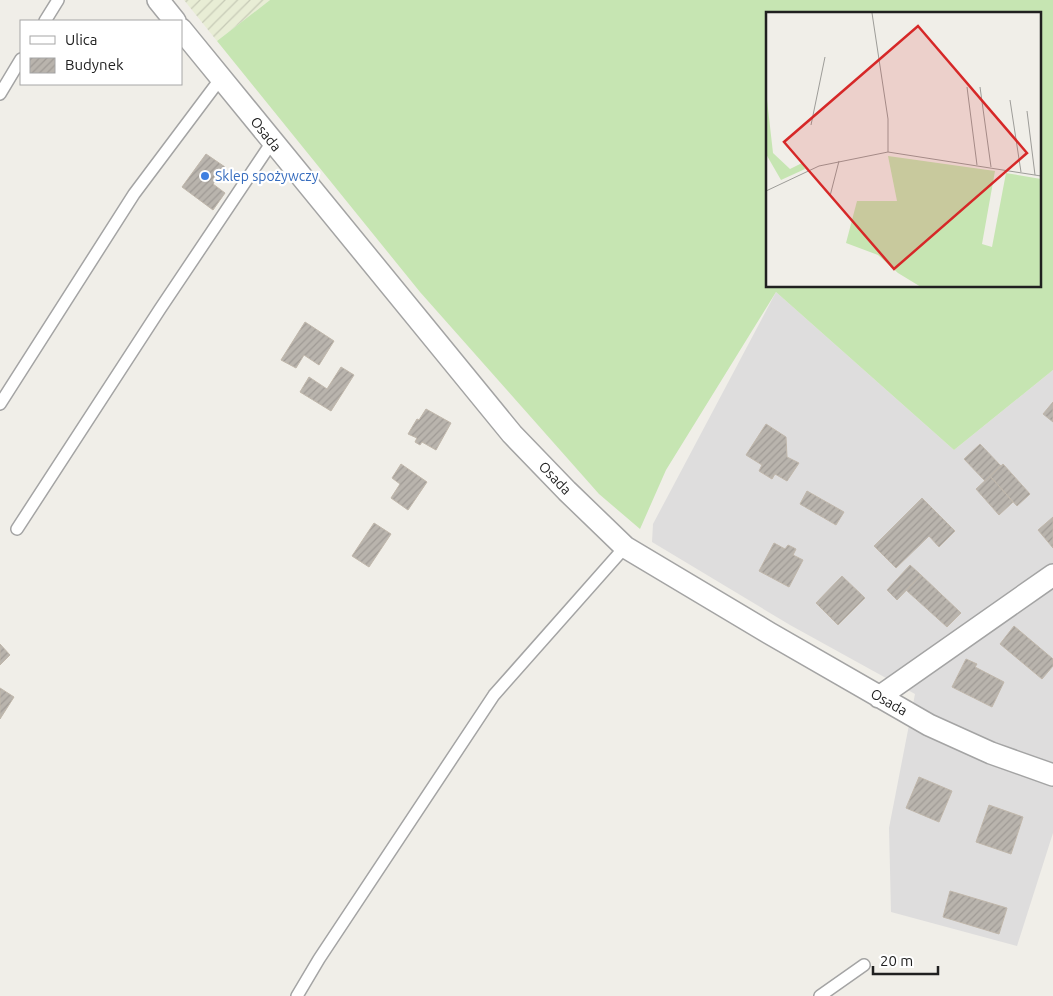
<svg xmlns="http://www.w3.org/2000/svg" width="1053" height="996" font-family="Ubuntu,sans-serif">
  <defs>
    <pattern id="farmland-furrows" width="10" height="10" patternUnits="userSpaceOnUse" patternTransform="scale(1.25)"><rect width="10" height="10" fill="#e8edd5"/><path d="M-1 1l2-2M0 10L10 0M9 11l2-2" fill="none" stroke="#c7cbb7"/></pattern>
    <pattern id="building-hatch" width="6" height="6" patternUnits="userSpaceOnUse" patternTransform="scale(1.25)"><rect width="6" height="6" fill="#b9b4ad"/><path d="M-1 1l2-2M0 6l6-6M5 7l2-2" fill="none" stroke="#9f9a95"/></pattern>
  </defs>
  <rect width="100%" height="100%" fill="#f0eee8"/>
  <path fill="#dedddd" d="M 776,292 L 954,450 L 1053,370 L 1053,833 L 1017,946 L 891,912 L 889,828 L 915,694 L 790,625 L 652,542 L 653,524 Z"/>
  <path fill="url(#farmland-furrows)" d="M 184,0 L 270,0 L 217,41 Z"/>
  <path fill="#c6e5b2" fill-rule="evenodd" d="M 270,0 L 1053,0 L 1053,370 L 954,450 L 776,292 L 666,470 L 640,529 L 599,494 L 420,292 L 217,41 ZM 767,14 L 1039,14 L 1039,286 L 767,286 Z"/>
  <path fill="url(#building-hatch)" stroke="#c0b7ab" d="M 206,154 L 225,167 L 213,184 L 225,193 L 213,210 L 182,187 Z
    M 305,322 L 334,341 L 319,365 L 304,355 L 296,368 L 281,360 Z
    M 341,367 L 354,375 L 331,411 L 300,392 L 309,377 L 327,389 Z
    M 1053,402 L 1053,422 L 1043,414 Z
    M 426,409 L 451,423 L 436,450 L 422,442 L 420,445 L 415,442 L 417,438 L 408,434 L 417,419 L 419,420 Z
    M 766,424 L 786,437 L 787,457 L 799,463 L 787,481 L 775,474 L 772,479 L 759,471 L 762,465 L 746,455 Z
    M 980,444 L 1001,466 L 985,481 L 964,459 Z
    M 401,464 L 427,482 L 408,510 L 391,498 L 400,484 L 392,478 Z
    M 1003,464 L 1030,494 L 1017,506 L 990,476 Z
    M 990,476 L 1013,502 L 999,515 L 976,489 Z
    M 807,491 L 844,512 L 836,525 L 800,504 Z
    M 922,498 L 955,531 L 939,547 L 929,536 L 896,568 L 874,546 Z
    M 1053,517 L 1053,548 L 1038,530 Z
    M 374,523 L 391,534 L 369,567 L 352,556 Z
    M 774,543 L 785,549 L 788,545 L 796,549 L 793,555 L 803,560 L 789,587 L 759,571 Z
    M 910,565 L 921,575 L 897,600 L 887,590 Z
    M 921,575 L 961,613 L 947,627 L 906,590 Z
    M 842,576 L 865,598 L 838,625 L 816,603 Z
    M 1014,626 L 1053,659 L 1053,666 L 1042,679 L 1000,644 Z
    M 0,644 L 10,655 L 0,665 Z
    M 966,659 L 977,664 L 975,667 L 1004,682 L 992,707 L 952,687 Z
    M 0,688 L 14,697 L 0,719 Z
    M 919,777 L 952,791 L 939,822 L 906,808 Z
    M 989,805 L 1023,817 L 1011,854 L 976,842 Z
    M 950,891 L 1007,908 L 999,934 L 943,917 Z"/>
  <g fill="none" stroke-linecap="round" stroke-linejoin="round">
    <defs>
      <path id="service" d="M 45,21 L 58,0
        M 0,94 L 21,59
        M 0,404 L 134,194 L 221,78
        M 17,529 L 160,309 L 272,142
        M 297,996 L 319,959 L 494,695 L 625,547
        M 820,996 L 864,965"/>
      <path id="minor" d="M 158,0 L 175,21
        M 181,29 L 512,434 L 567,491 L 625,547 L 769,633 L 929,725 L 991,753 L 1053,775
        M 879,697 L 1053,575"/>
    </defs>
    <use href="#service" stroke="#a4a4a4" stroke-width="14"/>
    <use href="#minor" stroke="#a4a4a4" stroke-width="24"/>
    <use href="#service" stroke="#fff" stroke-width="11"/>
    <use href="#minor" stroke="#fff" stroke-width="21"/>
  </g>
  <circle fill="#3f7fe0" stroke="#fff" stroke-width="2" cx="205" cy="176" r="5"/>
  <g text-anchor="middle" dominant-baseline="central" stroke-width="4.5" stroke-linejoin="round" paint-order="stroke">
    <g font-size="14" fill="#202020" stroke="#fff">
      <text transform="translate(266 134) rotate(51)">Osada</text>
      <text transform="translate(555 478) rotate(46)">Osada</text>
      <text transform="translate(889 702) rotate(30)">Osada</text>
    </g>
    <g font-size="14" fill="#366cbe" stroke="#fff" text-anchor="start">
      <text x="215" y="176">Sklep spożywczy</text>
    </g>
  </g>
  <g transform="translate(766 12)">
    <rect width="275" height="275" fill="#f0eee8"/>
    <path d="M 0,79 L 7,141 L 24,157 L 36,151 L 39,157 L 15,168 L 0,142 ZM 122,144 L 229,159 L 216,232 L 226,235 L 240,161 L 275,167 L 275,275 L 155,275 L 132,261 L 112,243 L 80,231 L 91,189 L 131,189 Z" fill="#c6e5b2"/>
    <path fill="none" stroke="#9d9c98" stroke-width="1" d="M 106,1 L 122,107 L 122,140M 201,75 L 211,153M 214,75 L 225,155M 244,88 L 255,160M 261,99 L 269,163M 45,113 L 59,45M 0,179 L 53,154 L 122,140 L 275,164M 64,184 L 73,149"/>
    <path fill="#d62828" fill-opacity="0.15" stroke="#d62828" stroke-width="2.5" d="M 152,14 L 261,141 L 128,257 L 18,130 Z"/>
    <rect width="275" height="275" fill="none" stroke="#202020" stroke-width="2.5"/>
  </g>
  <rect x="20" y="20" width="162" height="65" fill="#ffffff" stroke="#a6a6a6"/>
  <rect x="30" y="36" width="25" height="8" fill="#ffffff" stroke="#a6a6a6"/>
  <text x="65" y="45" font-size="15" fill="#202020">Ulica</text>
  <rect x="30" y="58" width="25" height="15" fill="url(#building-hatch)" stroke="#a6a6a6"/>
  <text x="65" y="70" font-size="15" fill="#202020">Budynek</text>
  <path d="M873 966v8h65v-8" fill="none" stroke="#202020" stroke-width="2.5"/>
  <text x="880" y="966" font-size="15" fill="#202020" stroke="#ffffff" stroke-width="4" paint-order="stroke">20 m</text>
</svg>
